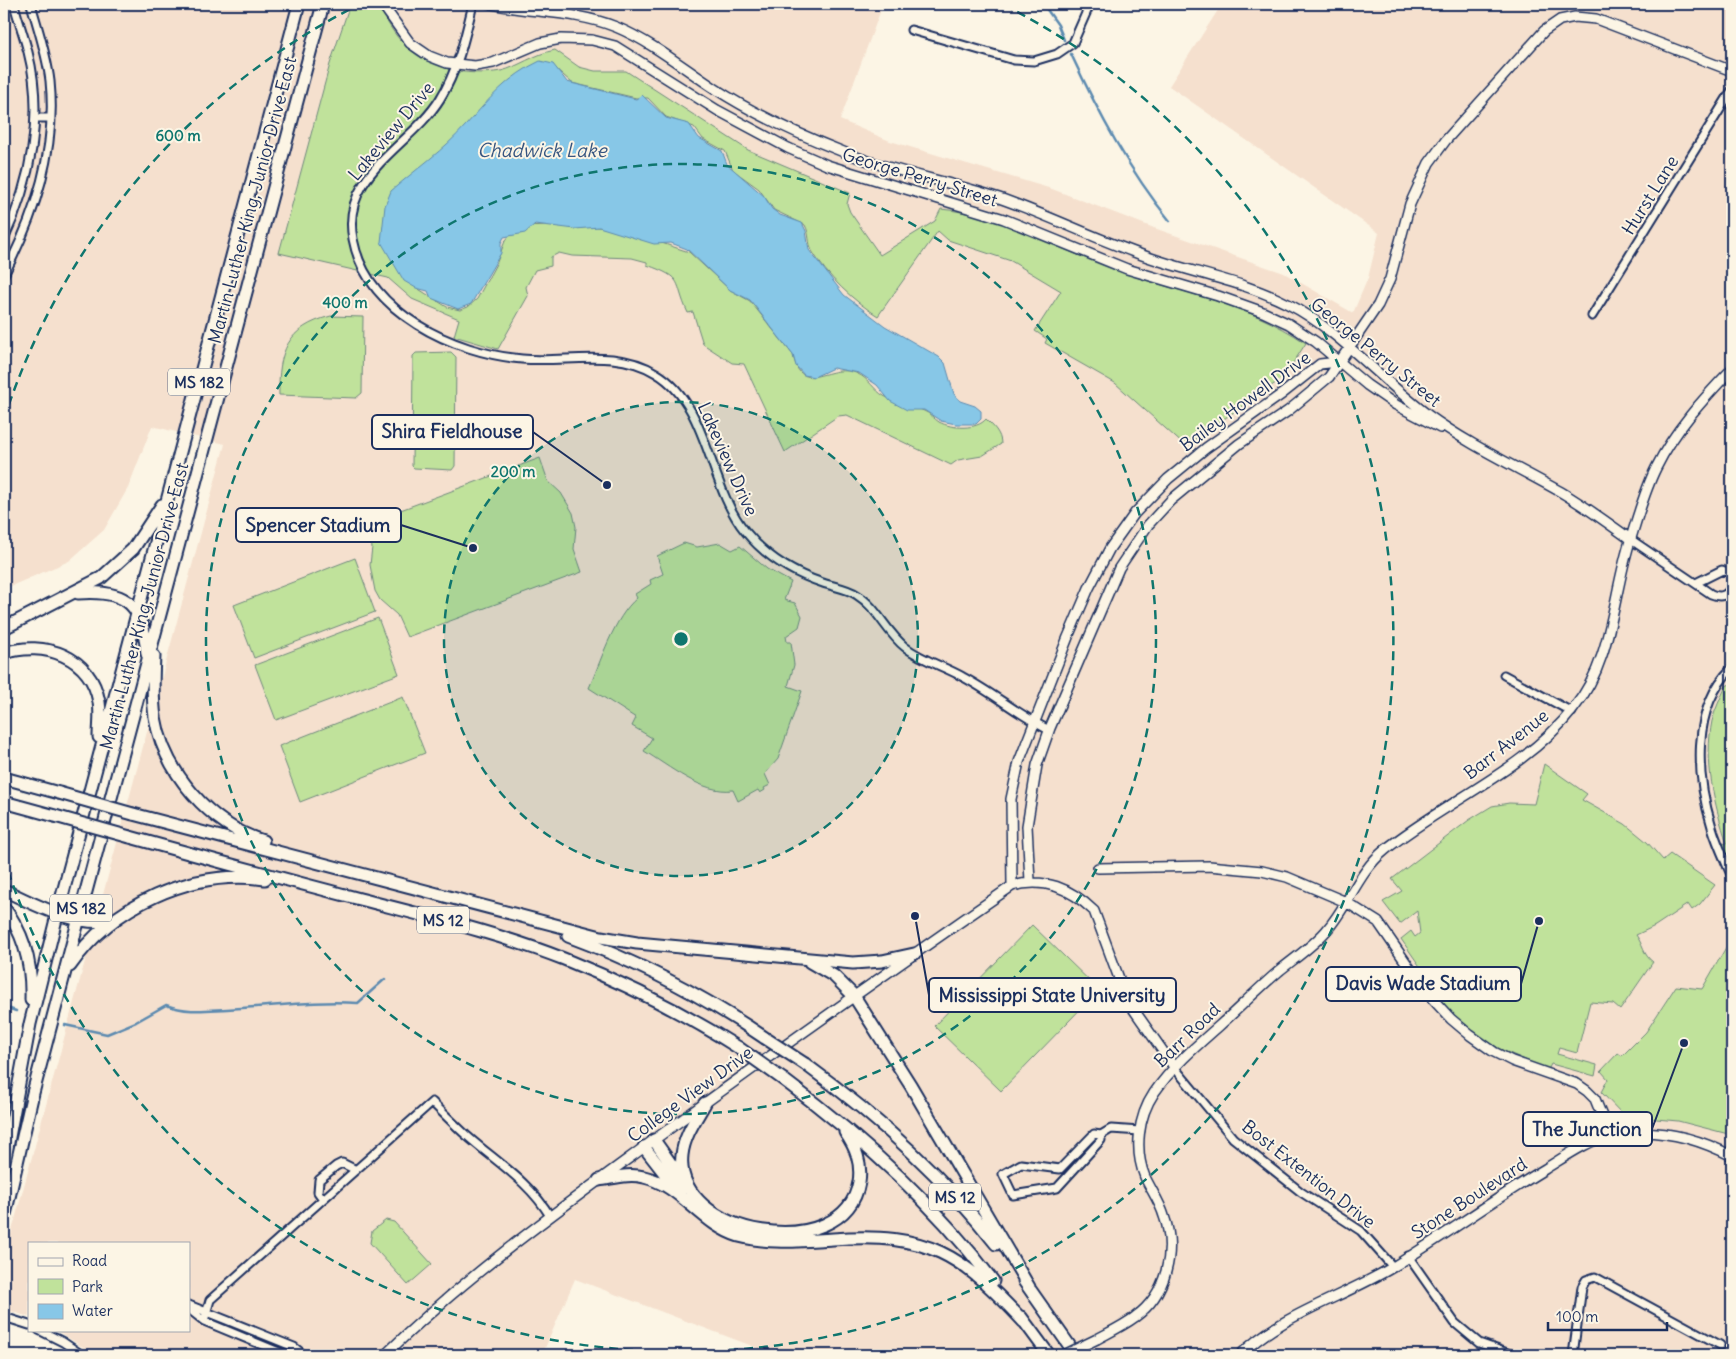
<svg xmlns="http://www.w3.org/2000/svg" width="1736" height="1359" font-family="Delius,sans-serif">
  <rect width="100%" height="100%" fill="#fcf5e5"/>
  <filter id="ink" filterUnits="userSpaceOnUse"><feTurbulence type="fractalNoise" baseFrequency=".02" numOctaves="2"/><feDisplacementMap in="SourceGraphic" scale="10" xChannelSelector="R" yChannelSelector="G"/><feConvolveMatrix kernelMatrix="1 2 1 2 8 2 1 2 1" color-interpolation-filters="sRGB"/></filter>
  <g filter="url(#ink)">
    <path fill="#f5e0ce" d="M 4,4 L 883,4 L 840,120 L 890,141 L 1052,189 L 1154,228 L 1284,273 L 1353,313 L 1368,278 L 1379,233 L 1169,86 L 1222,4 L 1732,4 L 1732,1355 L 776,1355 L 575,1279 L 542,1355 L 95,1355 L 56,1330 L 189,1330 L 189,1243 L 29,1243 L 29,1317 L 4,1309 L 4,1264 L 7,1249 L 225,444 L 152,426 L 128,488 L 104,530 L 69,561 L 4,589 Z"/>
    <path fill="#c0e29b" stroke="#6e887c" d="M 350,4 L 376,4 C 385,16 391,31 402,42 C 426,69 467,77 501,71 C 518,67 534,54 555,50 L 579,67 L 595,71 L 626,71 L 748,150 L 850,193 L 847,204 L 850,212 L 880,255 L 935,221 L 941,209 C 1002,215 1055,248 1112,269 C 1179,293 1246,302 1306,343 L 1288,371 L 1277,382 L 1185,446 L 1115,383 L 1045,343 L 1047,339 L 1035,331 L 1061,291 L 1011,261 L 948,240 L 938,231 L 878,316 C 853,301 827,276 812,251 C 808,243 810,234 805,225 L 774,210 L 759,189 L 733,170 L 725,151 L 703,139 L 694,127 L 666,117 L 648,98 L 636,98 L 572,83 L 553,66 L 406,281 L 447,307 L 460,310 L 468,307 L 477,299 L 497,262 L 505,241 L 513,232 L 524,226 L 573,224 L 622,230 L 689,252 L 730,290 L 750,301 L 793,355 C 802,399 830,360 858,374 C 868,378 875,391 884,396 C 896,403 911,405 924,411 C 930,413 934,419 939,422 C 952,429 977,430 986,419 C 993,426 1001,433 1001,444 L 982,456 L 958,460 L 951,465 L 847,415 L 838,416 L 785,452 L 744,364 L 732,363 L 703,344 L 693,312 L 688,313 C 673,281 686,279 647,265 L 647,262 L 632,258 L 572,256 L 559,253 L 551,257 L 551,266 L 535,270 L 526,287 L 528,296 L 498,349 L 454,336 L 459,319 L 412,299 L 388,278 L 279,253 L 330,64 Z
      M 331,316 L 363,317 L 362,393 L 356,398 L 279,395 C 278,352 287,327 331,316 Z
      M 451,352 L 456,357 L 455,466 L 452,470 L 414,468 L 412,466 L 413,356 L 416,353 Z
      M 540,458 L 548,481 L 561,493 L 573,513 L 576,527 L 574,549 L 582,572 L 407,637 L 397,615 L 380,600 L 375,591 L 370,565 L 372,547 L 363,524 Z
      M 684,543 L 697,547 L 720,543 L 732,550 L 740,546 L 767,569 L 791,582 L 784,600 L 795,603 L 802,616 L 799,627 L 786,636 L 787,642 L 791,642 L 794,665 L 788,686 L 802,691 L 778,759 L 765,774 L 770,785 L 764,788 L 765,790 L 760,793 L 758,790 L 738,801 L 733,790 C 702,794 669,766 644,751 L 652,738 L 632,726 L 636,718 L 589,688 C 601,661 614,617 637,598 L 635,594 L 651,584 L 650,580 L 663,574 L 657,556 Z
      M 355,558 L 375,612 L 254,658 L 234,605 Z
      M 378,618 L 399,674 L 276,720 L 255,665 Z
      M 1732,683 L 1732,865 L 1723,844 L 1727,843 C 1714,805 1704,761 1712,721 C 1715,709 1721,697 1726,686 Z
      M 403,697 L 425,753 L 300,802 L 279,746 Z
      M 1544,764 L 1587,794 L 1582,800 L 1625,824 L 1647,842 L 1663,860 L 1670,854 L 1715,885 L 1700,904 L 1692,910 L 1688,904 L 1655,926 L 1636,935 C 1643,944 1643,955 1653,962 L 1620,1010 L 1613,1004 L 1590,1002 L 1577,1053 L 1559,1048 L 1557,1054 L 1597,1065 L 1595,1076 L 1551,1064 L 1548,1070 L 1500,1049 L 1476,1035 L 1458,1021 L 1423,983 L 1428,978 L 1401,939 L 1411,931 L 1415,937 L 1420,933 L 1417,911 L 1400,924 L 1383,902 L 1402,891 L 1392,879 L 1469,820 L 1492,806 L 1509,803 L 1534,804 Z
      M 1032,925 L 1099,990 L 1001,1091 L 934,1026 Z
      M 1732,937 L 1732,1135 L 1678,1121 L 1624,1116 L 1601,1092 L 1608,1079 L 1601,1071 L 1618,1053 L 1622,1056 L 1646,1032 L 1676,986 L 1702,989 Z
      M 386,1220 L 394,1222 L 432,1264 L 408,1285 L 370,1243 L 372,1231 Z"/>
    <path fill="#87c7e7" stroke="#5c8ab0" d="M 540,61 L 553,64 L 567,82 L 636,99 L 642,95 L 666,118 L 689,124 L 699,138 L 722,151 L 727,164 L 764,196 L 772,209 L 780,215 L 802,223 L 806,231 L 809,250 L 844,295 L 885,326 L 939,357 L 945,363 L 954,394 L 960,401 L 975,406 L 981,411 L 981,419 L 976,424 L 956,424 L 941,421 L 924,410 L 907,410 L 890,401 L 877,385 L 859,373 L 833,368 L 814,377 L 804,375 L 796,366 L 793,355 L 750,300 L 730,290 L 687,249 L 671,243 L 654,244 L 599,227 L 575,229 L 535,224 L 525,233 L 504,237 L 501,243 L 501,253 L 471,304 L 458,309 L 431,298 L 428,291 L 416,288 L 404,281 L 381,242 L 385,206 L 391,191 C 415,170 445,149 466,125 C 489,99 508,76 540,61 Z"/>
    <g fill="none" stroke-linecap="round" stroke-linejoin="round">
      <path stroke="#5c8ab0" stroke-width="2.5" d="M 1043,4 L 1058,25 L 1064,40
        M 1071,54 C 1098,112 1129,171 1170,221
        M 4,1007 L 16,1011
        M 65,1025 L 107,1034 L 136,1022 L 166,1005 C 187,1013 206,1010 227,1009 C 271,1007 314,1000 358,1003 L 385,979"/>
      <defs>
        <path id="minor" d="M 473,4 C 465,37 458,70 440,99 C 411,146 340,174 353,239 C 367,313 454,353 522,359 C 567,363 615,348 656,373 C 709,404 708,486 745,531 C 766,557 792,573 823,583 C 834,587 847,588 857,595 C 877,607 886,632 905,647 C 923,661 944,666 963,677 C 993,693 1019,715 1049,730
          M 911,30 L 1014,60 L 1034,61 L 1057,54 L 1073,43 L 1090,4
          M 35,118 L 51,118
          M 4,239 C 31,182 44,114 28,52 C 24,36 18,20 14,4
          M 4,275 C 35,215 57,150 50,81 C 47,55 38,29 31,4
          M 1592,316 L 1732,90
          M 1630,539 L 1711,594 C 1721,598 1726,596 1732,587
          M 1696,583 L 1722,570 L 1732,574
          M 1732,668 C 1691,708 1696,776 1712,827 C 1717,844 1725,860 1732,877
          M 1504,675 L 1572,712
          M 1174,1067 L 1233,1138 L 1301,1192 L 1361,1231 L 1393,1267
          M 1101,1135 L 1094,1134 L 1060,1169 L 1021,1164 L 1003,1174 L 1013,1195 L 1057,1188 L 1101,1140 L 1101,1135 L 1111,1129 L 1140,1131
          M 323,1199 L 318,1192 L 319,1180 L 336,1166 L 342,1163 L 356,1170
          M 1408,1256 L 1455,1323 L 1479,1343 L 1513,1355
          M 189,1305 L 294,1347 L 304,1355
          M 189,1309 L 204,1321 L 286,1355
          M 4,1317 L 29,1325
          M 204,1321 L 210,1300 L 432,1102 C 443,1113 454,1124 466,1135 C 495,1161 529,1181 550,1216
          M 39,1330 L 63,1342 L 82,1355
          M 1573,1355 L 1582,1287 L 1586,1280 L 1595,1277 L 1720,1345"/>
        <path id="tertiary" d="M 382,4 L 410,43 L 429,56 L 447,63 L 475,66 L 493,63 L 540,43 L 561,39 L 592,40 L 615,46 L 717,110 L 788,148 L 827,165 L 1004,219 L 1127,269 L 1218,296 L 1263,312 L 1289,324 L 1316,342 L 1367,385 L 1396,405 L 1440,428
          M 491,4 C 532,13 576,11 616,27 C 652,42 682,67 714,88 C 755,115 800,135 846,153 C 896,173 949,181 999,198 C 1054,217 1105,244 1160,261 C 1203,275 1247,283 1288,304 C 1338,329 1382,381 1428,415 C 1469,445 1517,467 1561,492 C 1585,506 1608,523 1630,539
          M 1098,868 L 1209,866 L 1262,871 L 1287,877 L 1346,902 L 1378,922 L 1427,993 L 1451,1019 L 1470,1035 L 1494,1052 L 1512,1061 L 1577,1084 L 1587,1091 L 1595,1099 L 1610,1136
          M 1030,881 L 1027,826 L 1037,765 L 1050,728 L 1119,568 L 1148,525 L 1171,500 L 1239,444 L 1288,411 L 1329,377 L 1378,305 L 1390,279 L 1410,204 L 1429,163 L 1446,140 L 1544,31 L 1560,20 L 1575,17 L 1596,19 L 1732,71
          M 1012,886 L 1011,799 L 1019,762 L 1068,637 L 1089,588 L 1110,548 L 1135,513 L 1168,479 L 1206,448 L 1282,394 L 1320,364 L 1338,362
          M 1097,1339 C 1110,1332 1123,1326 1135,1317 C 1166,1295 1177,1251 1164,1216 C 1160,1202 1151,1190 1145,1177 C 1134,1150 1138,1117 1154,1093 C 1172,1067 1195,1047 1219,1026 C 1239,1008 1258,989 1279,971 C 1295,958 1313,946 1326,931 C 1349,905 1358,872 1385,850 C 1444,802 1526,770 1574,708 C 1613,660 1612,596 1631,538 C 1638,515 1645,490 1656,468 C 1674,431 1704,398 1732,369
          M 385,1355 C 469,1273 564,1206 658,1137 C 775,1052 893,968 1012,886 C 1045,877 1070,888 1094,911 L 1127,1000 L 1174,1067
          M 1240,1355 C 1283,1313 1342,1298 1393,1267 C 1444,1236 1493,1200 1545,1169 C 1566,1156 1588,1140 1612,1135 C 1655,1127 1694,1136 1732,1156"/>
        <path id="primary" d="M 78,593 C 129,589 143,606 147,654
          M 4,628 L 101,578 L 133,549 L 162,505
          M 4,653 C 44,640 91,656 99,702 C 101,714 99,726 99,737
          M 154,656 C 153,676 152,697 155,717 C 164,772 210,825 263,841
          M 4,778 L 59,793
          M 4,802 L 55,816
          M 133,814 L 601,937 L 637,943 L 853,963 L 882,961 L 914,954
          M 130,837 C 206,858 283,879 360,899 C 429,917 498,933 564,959 C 624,983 684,1013 739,1048
          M 4,890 C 34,904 81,930 115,919
          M 4,908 C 25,934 32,968 31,1000
          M 568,936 C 638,962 704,996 765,1038
          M 810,962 L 834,976 L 854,996 L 911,1086 L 1029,1287
          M 70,966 C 112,905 191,869 265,879
          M 805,1064 C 875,1115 943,1176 996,1244
          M 784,1080 C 862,1138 934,1203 993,1281
          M 705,1103 C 696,1119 684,1136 682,1155 C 673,1237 845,1266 859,1182 C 862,1163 856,1148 845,1132
          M 654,1140 L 683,1181
          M 644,1147 L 680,1193
          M 4,1164 L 30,1024 L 57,915 L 299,4
          M 599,1180 C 614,1178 629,1173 644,1177 C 681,1185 702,1225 739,1236 C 770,1244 802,1241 833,1239 C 928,1232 961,1254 1024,1322
          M 4,1219 L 33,1093 L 84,899 L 323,4
          M 1024,1281 L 1076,1355
          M 1021,1317 L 1049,1355"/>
      </defs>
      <use href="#minor" stroke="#1b2f5e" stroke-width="11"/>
      <use href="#tertiary" stroke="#1b2f5e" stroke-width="12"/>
      <use href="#primary" stroke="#1b2f5e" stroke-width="15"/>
      <use href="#minor" stroke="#fcf5e5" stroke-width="7"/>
      <use href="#tertiary" stroke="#fcf5e5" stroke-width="9"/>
      <use href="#primary" stroke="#fcf5e5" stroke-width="11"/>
      <defs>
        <path id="tertiary-bridge" d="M 1064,1355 L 1097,1339"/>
        <path id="primary-bridge" d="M 59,793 L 133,814
          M 55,816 L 130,837
          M 765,1038 L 805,1064
          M 739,1048 L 784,1080"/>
      </defs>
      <use href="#tertiary-bridge" stroke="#1b2f5e" stroke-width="12" stroke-linecap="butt"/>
      <use href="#primary-bridge" stroke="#1b2f5e" stroke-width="15" stroke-linecap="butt"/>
      <use href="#tertiary-bridge" stroke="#fcf5e5" stroke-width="9"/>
      <use href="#primary-bridge" stroke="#fcf5e5" stroke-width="11"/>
    </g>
  </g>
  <circle cx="681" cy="639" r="237" fill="#0f766e" fill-opacity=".12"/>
  <g fill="none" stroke="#0f766e" stroke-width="2.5" stroke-dasharray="9 6">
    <circle cx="681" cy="639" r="237"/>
    <circle cx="681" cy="639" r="475"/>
    <path d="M4 419A712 712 0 0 1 358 5M1004 5A712 712 0 1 1 4 859"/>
  </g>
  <g text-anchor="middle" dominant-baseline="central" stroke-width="4" stroke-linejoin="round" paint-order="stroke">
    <g fill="#fcf5e5" stroke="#5e6a86" stroke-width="1">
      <rect x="168" y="368.5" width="62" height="27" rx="4"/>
      <rect x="50" y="894.5" width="62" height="27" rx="4"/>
      <rect x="417" y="906.5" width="52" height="27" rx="4"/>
      <rect x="929" y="1183.5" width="52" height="27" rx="4"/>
    </g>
    <g font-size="16" font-weight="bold" fill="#1b2f5e">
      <text x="199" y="382">MS 182</text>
      <text x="81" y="908">MS 182</text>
      <text x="443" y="920">MS 12</text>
      <text x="955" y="1197">MS 12</text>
    </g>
    <g font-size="18" fill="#1b2f5e" stroke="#fcf5e5">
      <text transform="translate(391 131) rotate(-50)">Lakeview Drive</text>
      <text transform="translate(920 177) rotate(17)">George Perry Street</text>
      <text transform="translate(1650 195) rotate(-58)">Hurst Lane</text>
      <text transform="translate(252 200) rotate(-75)">Martin Luther King, Junior Drive East</text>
      <text transform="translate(1376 352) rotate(39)">George Perry Street</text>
      <text transform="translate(1245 401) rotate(-36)">Bailey Howell Drive</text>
      <text transform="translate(728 459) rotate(66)">Lakeview Drive</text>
      <text transform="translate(144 606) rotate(-75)">Martin Luther King, Junior Drive East</text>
      <text transform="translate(1506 744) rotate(-38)">Barr Avenue</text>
      <text transform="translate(1187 1035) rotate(-44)">Barr Road</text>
      <text transform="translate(690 1094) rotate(-36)">College View Drive</text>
      <text transform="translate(1309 1174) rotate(38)">Bost Extention Drive</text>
      <text transform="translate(1469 1198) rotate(-33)">Stone Boulevard</text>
    </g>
    <g font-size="19" font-style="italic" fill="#365580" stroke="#fcf5e5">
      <text x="542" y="150">Chadwick Lake</text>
    </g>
  </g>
  <circle cx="681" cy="639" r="8" fill="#0f766e" stroke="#fcf5e5" stroke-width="2.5"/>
  <g font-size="15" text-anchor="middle" font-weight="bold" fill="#0f766e" stroke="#fcf5e5" stroke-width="4" stroke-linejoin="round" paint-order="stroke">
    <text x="178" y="141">600 m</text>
    <text x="345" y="308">400 m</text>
    <text x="513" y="477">200 m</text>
  </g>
  <path fill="none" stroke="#1b2f5e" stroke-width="2" d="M607 485L533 432M473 548L401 525M1539 921L1521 984M915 916L929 995M1684 1043L1652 1129"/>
  <g fill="#1b2f5e" stroke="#fcf5e5" stroke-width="2">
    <circle cx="607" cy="485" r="5"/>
    <circle cx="473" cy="548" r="5"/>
    <circle cx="1539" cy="921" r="5"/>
    <circle cx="915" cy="916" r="5"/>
    <circle cx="1684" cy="1043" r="5"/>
  </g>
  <g fill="#fcf5e5" stroke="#1b2f5e" stroke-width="2">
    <rect x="372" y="415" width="161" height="34" rx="5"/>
    <rect x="236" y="508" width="165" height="34" rx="5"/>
    <rect x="1326" y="967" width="195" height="34" rx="5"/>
    <rect x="929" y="978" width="247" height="34" rx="5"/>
    <rect x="1523" y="1112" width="129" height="34" rx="5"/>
  </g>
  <g font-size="19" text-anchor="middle" font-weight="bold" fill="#1b2f5e">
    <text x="452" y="438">Shira Fieldhouse</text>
    <text x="318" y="532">Spencer Stadium</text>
    <text x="1423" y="990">Davis Wade Stadium</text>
    <text x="1052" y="1002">Mississippi State University</text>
    <text x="1587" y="1136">The Junction</text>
  </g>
  <rect width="1736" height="1359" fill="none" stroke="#fcf5e5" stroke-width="20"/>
  <rect x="10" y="10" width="1716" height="1339" fill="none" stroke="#1b2f5e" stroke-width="2" filter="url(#ink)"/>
  <rect x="28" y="1242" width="162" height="90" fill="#fcf5e5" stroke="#a2a6af"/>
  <rect x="38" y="1258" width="25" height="8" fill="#fcf5e5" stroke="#a2a6af"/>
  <text x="72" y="1266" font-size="15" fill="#1b2f5e">Road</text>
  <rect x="38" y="1279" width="25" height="15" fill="#c0e29b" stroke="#a2a6af"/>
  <text x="72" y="1292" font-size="15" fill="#1b2f5e">Park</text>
  <rect x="38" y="1304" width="25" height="15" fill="#87c7e7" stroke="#a2a6af"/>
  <text x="72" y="1316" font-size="15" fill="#1b2f5e">Water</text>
  <path d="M1548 1322v8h119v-8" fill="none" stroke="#1b2f5e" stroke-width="2.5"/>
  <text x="1556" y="1322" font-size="15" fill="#1b2f5e" stroke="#fcf5e5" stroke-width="4" paint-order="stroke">100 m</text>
</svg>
